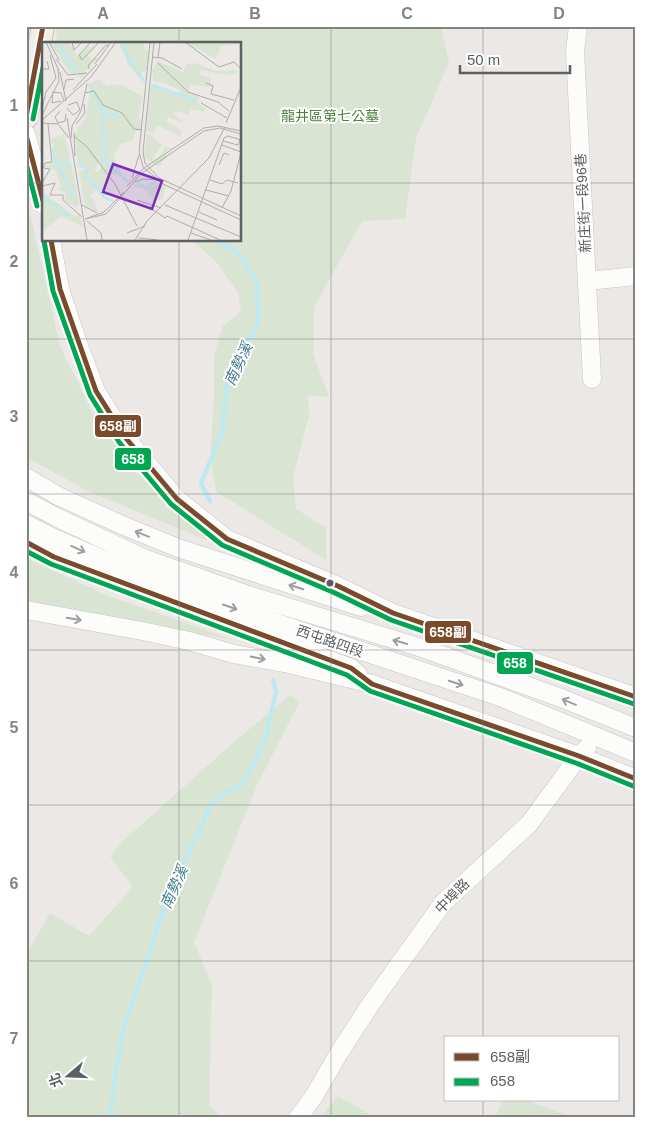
<svg xmlns="http://www.w3.org/2000/svg" width="662" height="1144" font-family="Helvetica,'Noto Sans TC',sans-serif">
  <rect width="100%" height="100%" fill="#ebe8e6"/>
  <path fill="#d9e5d2" d="M 57,26 L 441,26 L 449,63 L 416,138 L 405,219 L 362,221 L 314,307 L 313,353 L 329,397 L 308,396 L 309,416 L 293,477 L 296,509 L 326,528 L 326,560 L 217,492 L 212,471 L 211,442 L 214,398 L 214,357 L 222,327 L 241,311 L 238,292 L 215,260 L 191,240 L 240,240 L 240,44 L 56,44 Z
    M 26,208 L 29,209 L 60,346 L 95,418 L 134,471 L 208,535 L 207,540 L 90,492 L 26,457 Z
    M 26,558 L 106,595 L 234,640 L 141,623 L 26,607 Z
    M 290,695 L 299,703 L 257,785 L 194,942 L 212,985 L 209,1105 L 222,1118 L 26,1118 L 26,955 L 50,913 L 89,936 L 133,887 L 110,856 L 123,841 L 234,742 Z
    M 338,1096 L 376,1118 L 320,1118 Z
    M 503,1100 L 525,1100 L 575,1118 L 495,1118 Z"/>
  <g fill="none" stroke-linecap="round" stroke-linejoin="round">
    <path stroke="#bee9f1" stroke-width="4.5" d="M 210,501 L 201,483 L 222,433 L 227,382 L 258,323 L 257,282 L 237,252 L 217,240
      M 232,552 L 233,553
      M 110,1118 L 113,1090 L 125,1022 L 149,956 L 165,904 L 213,801 L 245,781 L 266,738 L 276,691 L 273,680"/>
    <defs>
      <path id="minor" d="M 578,26 L 575,52 L 592,379
        M 26,134 L 40,184 L 44,205
        M 51,240 L 60,289 L 79,346 L 96,391 L 125,437 L 177,499 L 227,539 L 338,586 L 393,613 L 636,697
        M 587,281 L 636,276
        M 26,477 L 58,496 L 122,525 L 178,548 L 361,607
        M 26,501 L 58,518 L 143,558 L 248,595 L 422,648 L 561,698 L 636,728
        M 26,524 L 54,538 L 139,575 L 244,612 L 500,697 L 636,753
        M 26,542 L 54,557 L 351,668 L 358,674
        M 26,610 L 142,631 L 189,641 L 234,654 L 289,664 L 372,684 L 579,756 L 636,779
        M 298,1118 L 314,1096 L 339,1053 L 370,1005 L 443,903 L 529,824 L 579,756 L 587,748"/>
      <path id="major" d="M 26,118 L 43,26"/>
    </defs>
    <use href="#minor" stroke="#c7c6c5" stroke-width="19"/>
    <use href="#major" stroke="#d0c2b6" stroke-width="24"/>
    <use href="#minor" stroke="#fcfcfb" stroke-width="18"/>
    <use href="#major" stroke="#f1ede8" stroke-width="22"/>
    <defs>
      <path id="bus-1" d="M 26,117 L 43,26
        M 26,135 L 44,204
        M 51,240 L 60,289 L 96,391 L 125,437 L 177,499 L 227,539 L 338,586 L 393,613 L 636,697
        M 26,542 L 54,557 L 351,668 L 372,684 L 579,756 L 636,779"/>
      <path id="bus-2" d="M 33,119 L 44,63
        M 26,163 L 37,206
        M 44,241 L 53,291 L 90,395 L 119,442 L 171,504 L 222,545 L 335,593 L 391,620 L 634,704
        M 26,551 L 51,564 L 347,675 L 370,691 L 576,763 L 633,786"/>
    </defs>
    <use href="#bus-1" stroke="#fff" stroke-width="9"/>
    <use href="#bus-2" stroke="#fff" stroke-width="9"/>
    <use href="#bus-1" stroke="#7a4b2a" stroke-width="5"/>
    <use href="#bus-2" stroke="#00a651" stroke-width="5"/>
  </g>
  <defs><path id="oneway-shaft" d="M-6 0H5M1.5-3L5.5 0L1.5 3" fill="none" stroke-width="1.6" stroke-linecap="round" stroke-linejoin="round" transform="scale(1.25)"/></defs>
  <g stroke="#9c9e9f">
    <use href="#oneway-shaft" transform="translate(142 534) rotate(-158)"/>
    <use href="#oneway-shaft" transform="translate(78 549) rotate(24)"/>
    <use href="#oneway-shaft" transform="translate(296 587) rotate(-162)"/>
    <use href="#oneway-shaft" transform="translate(230 607) rotate(19)"/>
    <use href="#oneway-shaft" transform="translate(74 619) rotate(10)"/>
    <use href="#oneway-shaft" transform="translate(400 642) rotate(-164)"/>
    <use href="#oneway-shaft" transform="translate(258 658) rotate(11)"/>
    <use href="#oneway-shaft" transform="translate(456 683) rotate(18)"/>
    <use href="#oneway-shaft" transform="translate(569 702) rotate(-157)"/>
  </g>
  <path fill="none" stroke="#828484" stroke-width="1" stroke-opacity="0.55" d="M 179,26 L 179,44M 331,26 L 331,1118M 483,26 L 483,1038M 26,183 L 44,183M 240,183 L 636,183M 179,240 L 179,1118M 26,339 L 636,339M 26,494 L 636,494M 26,650 L 636,650M 26,805 L 636,805M 26,961 L 636,961M 483,1100 L 483,1118"/>
  <circle fill="#5c6062" stroke="#fff" stroke-width="2" cx="330" cy="583" r="4.5"/>
  <g text-anchor="middle" dominant-baseline="central" stroke-width="4" stroke-linejoin="round" paint-order="stroke">
    <g font-size="14" fill="#4c803d" stroke="#fff">
      <text x="330" y="116">龍井區第七公墓</text>
    </g>
    <g font-size="14" fill="#5c6062" stroke="#fff">
      <text transform="translate(583 203) rotate(-93)">新庄街一段96巷</text>
      <text transform="translate(330 641) rotate(19)">西屯路四段</text>
      <text transform="translate(452 896) rotate(-46)">中埠路</text>
    </g>
    <g font-size="15" font-style="italic" fill="#407a8d" stroke="#fff">
      <text transform="translate(238 364) rotate(-65)">南勢溪</text>
      <text transform="translate(174 887) rotate(-66)">南勢溪</text>
    </g>
  </g>
  <g transform="translate(42 42)">
    <rect width="199" height="199" fill="#ebe8e6"/>
    <path d="M 101,0 L 103,8 L 107,10 L 105,28 L 99,31 L 102,41 L 86,22 L 79,1 ZM 8,1 L 27,1 L 36,14 L 47,4 L 51,8 L 46,13 L 49,18 L 58,15 L 42,30 L 40,37 L 36,32 L 28,31 ZM 145,1 L 199,0 L 199,2 L 179,4 L 174,17 ZM 115,19 L 141,30 L 144,22 L 153,21 L 175,29 L 194,28 L 195,31 L 185,33 L 159,28 L 158,33 L 168,36 L 169,45 L 149,43 L 147,49 L 157,55 L 155,60 L 163,66 L 162,70 L 148,67 L 146,73 L 139,69 L 131,71 L 142,81 L 126,75 L 124,79 L 140,89 L 138,94 L 115,83 L 111,91 L 104,89 L 108,43 L 137,52 L 138,48 L 120,40 L 112,40 L 110,29 ZM 57,37 L 65,44 L 78,42 L 101,55 L 96,76 L 100,78 L 99,87 L 93,90 L 90,99 L 78,102 L 71,115 L 85,141 L 76,133 L 66,133 L 57,121 L 52,127 L 56,130 L 60,124 L 68,137 L 63,141 L 65,144 L 61,150 L 55,147 L 49,153 L 43,151 L 52,157 L 56,171 L 43,163 L 37,130 L 43,127 L 42,123 L 36,125 L 33,91 L 44,75 L 49,41 ZM 22,90 L 35,148 L 37,163 L 33,165 L 23,159 L 24,151 L 15,148 L 19,144 L 13,128 L 2,124 L 11,121 L 14,114 L 9,96 L 20,94 ZM 105,91 L 120,103 L 110,117 L 114,119 L 124,105 L 131,106 L 125,108 L 123,112 L 125,115 L 116,125 L 102,114 ZM 114,139 L 124,144 L 120,158 L 110,157 L 102,147 L 91,144 L 95,141 L 104,144 ZM 0,150 L 34,175 L 37,171 L 41,185 L 19,174 L 0,190 Z" fill="#d9e5d2"/>
    <path fill="none" stroke="#bee9f1" stroke-width="2.5" d="M 14,0 L 35,30M 78,0 L 90,24 L 103,39M 47,42 L 60,68 L 63,119 L 86,140M 110,43 L 153,58M 59,68 L 79,76M 11,106 L 13,121 L 30,124M 16,123 L 31,154M 37,123 L 43,125 L 45,135 L 63,156 L 71,159M 95,140 L 104,145 L 112,140M 0,154 L 26,174"/>
    <path fill="none" stroke="#aeaead" stroke-width="1" d="M 4,0 L 17,29M 7,0 L 17,18M 30,0 L 32,8 L 40,0M 49,0 L 37,13 L 40,18 L 57,0M 108,0 L 97,110 L 101,125 L 121,142 L 199,178M 112,0 L 101,110 L 103,121 L 117,136 L 199,174M 143,0 L 177,25 L 192,20 L 199,27M 110,15 L 120,16 L 140,27M 116,16 L 118,0M 14,17 L 26,33 L 45,31M 116,21 L 146,50 L 176,60 L 187,69M 53,22 L 69,0M 0,27 L 7,27 L 5,19M 47,27 L 46,24 L 64,3 L 67,4M 18,30 L 24,59M 164,41 L 171,44 L 169,52 L 192,58M 22,47 L 24,38 L 32,37M 31,48 L 55,22M 43,51 L 52,49 L 61,63 L 80,71 L 92,87 L 100,88M 19,59 L 10,61 L 11,50 L 19,51 L 22,59M 159,61 L 185,76M 25,66 L 31,73 L 38,68 L 35,60 L 26,63M 0,67 L 4,50 L 14,36 L 8,13M 18,69 L 13,75 L 16,81 L 23,79 L 24,72M 0,73 L 17,39 L 16,27M 25,76 L 45,198M 0,78 L 49,35 L 74,0M 0,81 L 16,82 L 27,96M 184,81 L 199,45M 34,82 L 43,71 L 42,62M 32,91 L 33,114M 32,94 L 45,105 L 73,142 L 95,184M 29,96 L 30,84 L 39,69 L 45,42M 181,99 L 196,103 L 198,98M 180,103 L 199,110M 177,123 L 182,111 L 187,113M 0,128 L 3,121 L 10,120 L 6,82M 90,136 L 97,113M 168,138 L 180,142 L 185,138 L 196,141M 93,140 L 101,137 L 116,138M 0,141 L 8,127 L 2,126M 0,144 L 13,141 L 8,153 L 21,153 L 21,158 L 40,175M 85,144 L 102,126 L 162,86 L 176,84 L 199,89M 164,148 L 187,154M 95,158 L 119,166M 40,163 L 55,171M 123,163 L 199,195M 180,166 L 189,149 L 199,111M 110,167 L 123,176 L 125,174 L 178,198M 157,170 L 175,178M 43,177 L 64,172 L 100,131 L 162,89 L 178,86 L 199,92M 43,177 L 62,170 L 82,150M 45,179 L 59,191 L 60,198M 85,191 L 103,184M 149,191 L 169,198M 97,196 L 116,198M 93,198 L 105,179 L 167,116 L 183,85M 146,198 L 182,96 L 186,94 L 199,98"/>
    <path fill="#7b2cbf" fill-opacity="0.15" stroke="#7b2cbf" stroke-width="2.5" d="M 71,122 L 120,139 L 110,167 L 61,150 Z"/>
    <rect width="199" height="199" fill="none" stroke="#5c6062" stroke-width="2.5"/>
  </g>
  <g stroke="#fff" stroke-width="2">
    <rect x="94" y="414" width="48" height="24" rx="5" fill="#7a4b2a"/>
    <rect x="114" y="447" width="38" height="24" rx="5" fill="#00a651"/>
    <rect x="424" y="620" width="48" height="24" rx="5" fill="#7a4b2a"/>
    <rect x="496" y="651" width="38" height="24" rx="5" fill="#00a651"/>
  </g>
  <g font-size="14" text-anchor="middle" font-weight="bold" fill="#fff">
    <text x="118" y="431">658副</text>
    <text x="133" y="464">658</text>
    <text x="448" y="637">658副</text>
    <text x="515" y="668">658</text>
  </g>
  <rect width="662" height="1144" fill="none" stroke="#ffffff" stroke-width="55"/>
  <rect x="444" y="1036" width="175" height="65" fill="#ffffff" stroke="#bebfc0"/>
  <rect x="454" y="1053" width="25" height="8" fill="#7a4b2a" stroke="#bebfc0"/>
  <text x="490" y="1062" font-size="15" fill="#5c6062">658副</text>
  <rect x="454" y="1078" width="25" height="8" fill="#00a651" stroke="#bebfc0"/>
  <text x="490" y="1086" font-size="15" fill="#5c6062">658</text>
  <g transform="translate(68 1076) rotate(251)" stroke="#ffffff" stroke-width="4" paint-order="stroke">
  <path d="M0-4L9 19L0 12L-9 19Z" fill="#5c6062"/>
  <text y="-8" font-size="14" font-weight="bold" text-anchor="middle" fill="#5c6062">北</text>
  </g>
  <path d="M460 65v8h110v-8" fill="none" stroke="#5c6062" stroke-width="2.5"/>
  <text x="467" y="65" font-size="15" fill="#5c6062" stroke="#ffffff" stroke-width="4" paint-order="stroke">50 m</text>
  <rect x="28" y="28" width="606" height="1088" fill="none" stroke="#828484" stroke-width="2"/>
  <g font-size="16" text-anchor="middle" font-weight="bold" fill="#828484">
    <text x="103" y="19">A</text>
    <text x="255" y="19">B</text>
    <text x="407" y="19">C</text>
    <text x="559" y="19">D</text>
    <text x="14" y="111">1</text>
    <text x="14" y="267">2</text>
    <text x="14" y="422">3</text>
    <text x="14" y="578">4</text>
    <text x="14" y="733">5</text>
    <text x="14" y="889">6</text>
    <text x="14" y="1044">7</text>
  </g>
</svg>
